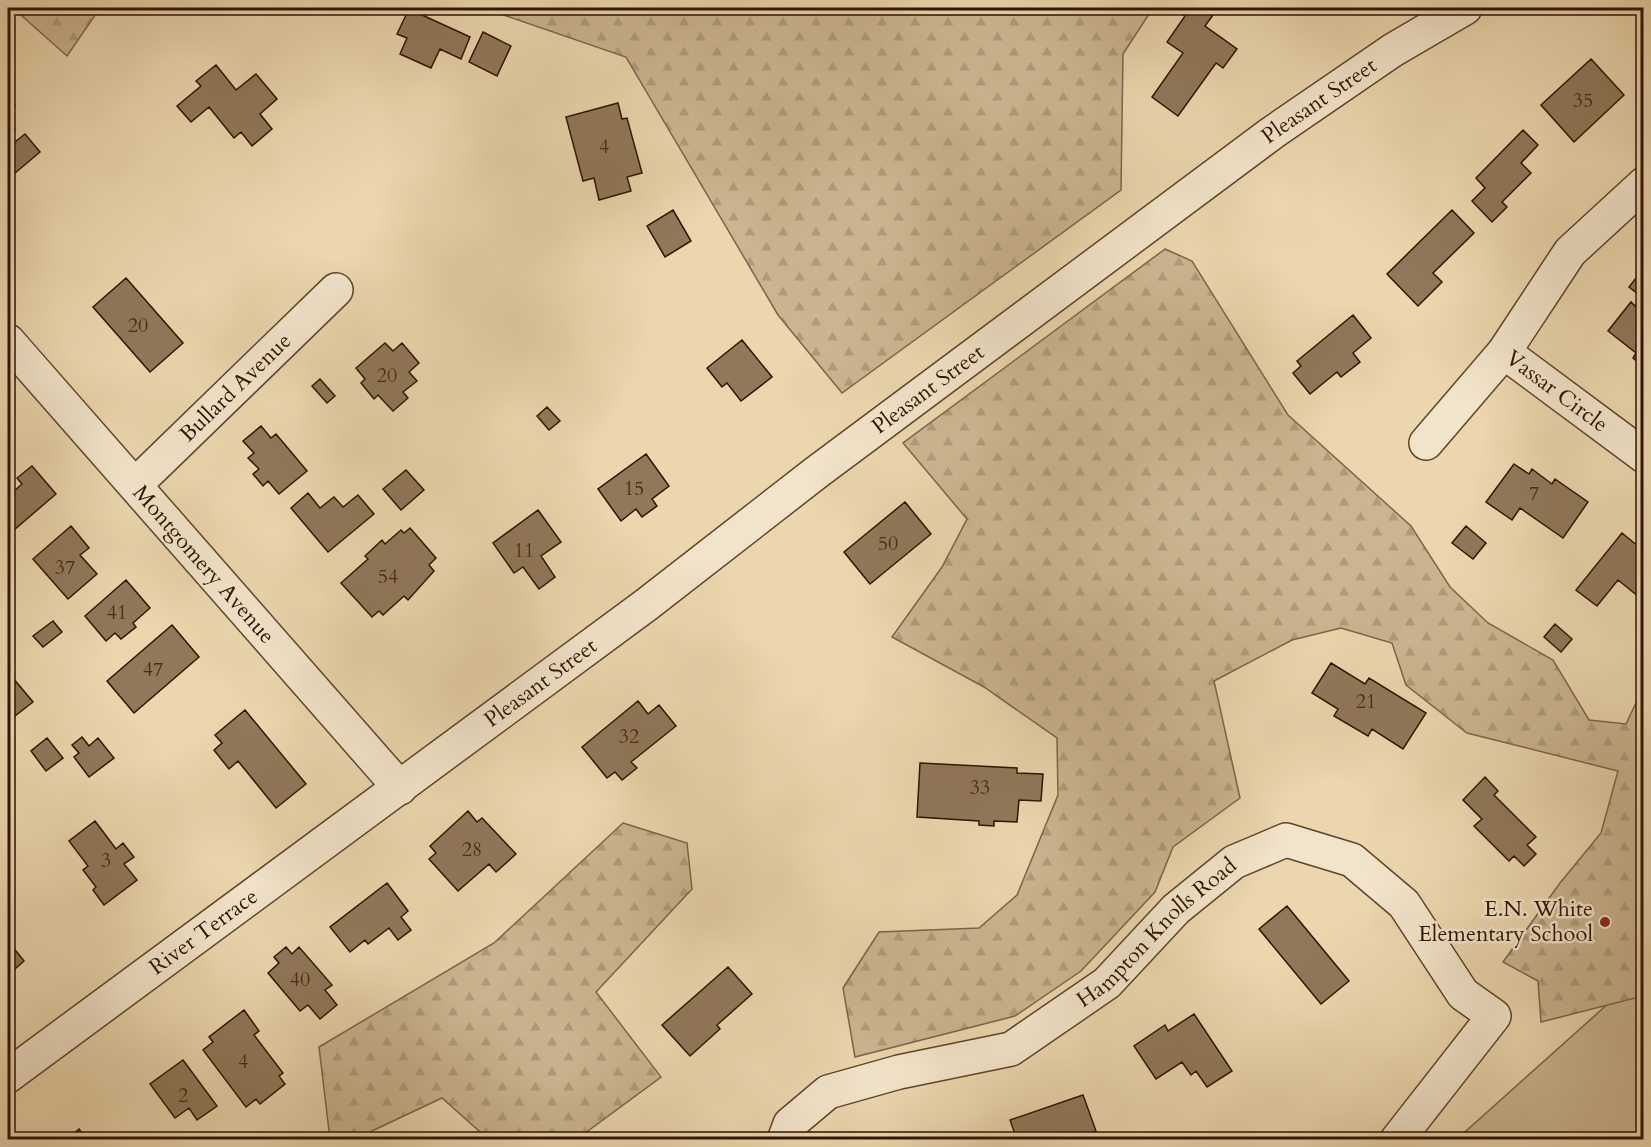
<svg xmlns="http://www.w3.org/2000/svg" width="1651" height="1147" font-family="Cardo,serif">
  <defs>
    <pattern id="forest-firs" width="22" height="20" patternUnits="userSpaceOnUse" patternTransform="scale(1.5)"><rect width="22" height="20" fill="#cbb590"/><path d="M5 1l3.5 6h-7zM16 11l3.5 6h-7z" fill="#af9b7a"/></pattern>
  </defs>
  <rect width="100%" height="100%" fill="#ebd6ad"/>
  <filter id="stains"><feTurbulence type="fractalNoise" baseFrequency=".00333" numOctaves="4"/><feColorMatrix values="0 0 0 0 .2 0 0 0 0 .09 0 0 0 0 .02 0 0 0 .5 -.17"/></filter>
  <radialGradient id="worn" r=".72"><stop offset=".6" stop-color="#630" stop-opacity="0"/><stop offset="1" stop-color="#630" stop-opacity=".3"/></radialGradient>
  <path fill="#cbb590" stroke="#7c6448" stroke-width="1.5" d="M 1643,996 L 1643,1139 L 1456,1140 L 1610,1002 Z"/>
  <path fill="url(#forest-firs)" stroke="#7c6448" stroke-width="1.5" d="M 13,8 L 100,8 L 67,56 Z
    M 483,8 L 1153,8 L 1123,54 L 1121,190 L 842,393 L 778,315 L 626,57 Z
    M 1165,249 L 1192,261 L 1288,415 L 1411,526 L 1450,587 L 1488,623 L 1553,660 L 1589,720 L 1626,724 L 1643,688 L 1643,996 L 1541,1022 L 1538,981 L 1503,962 L 1560,883 L 1601,833 L 1618,771 L 1467,733 L 1406,685 L 1392,643 L 1341,628 L 1292,640 L 1214,681 L 1240,798 L 1173,847 L 1155,892 L 1081,971 L 1015,1016 L 855,1057 L 843,988 L 879,932 L 979,928 L 1017,895 L 1058,795 L 1057,738 L 984,687 L 892,637 L 942,567 L 967,519 L 903,443 Z
    M 623,823 L 687,843 L 692,889 L 596,992 L 661,1077 L 577,1139 L 488,1139 L 442,1098 L 355,1139 L 330,1139 L 319,1047 L 494,943 Z"/>
  <path fill="#90785a" stroke="#2e1300" stroke-width="1.5" d="M 1184,8 L 1218,8 L 1205,26 L 1237,49 L 1223,68 L 1216,63 L 1178,116 L 1152,97 L 1183,53 L 1167,42 L 1185,16 L 1180,13 Z
    M 409,9 L 470,37 L 461,59 L 440,49 L 431,68 L 400,54 L 407,38 L 397,34 Z
    M 483,32 L 511,46 L 497,76 L 469,62 Z
    M 1591,59 L 1624,95 L 1574,142 L 1541,105 Z
    M 216,65 L 236,90 L 256,74 L 277,99 L 260,114 L 272,129 L 252,146 L 241,132 L 234,138 L 209,107 L 191,122 L 177,106 L 201,86 L 196,81 Z
    M 8,95 L 15,105 L 8,111 Z
    M 618,103 L 622,119 L 627,118 L 642,173 L 627,177 L 631,191 L 599,200 L 594,178 L 583,181 L 566,117 Z
    M 8,120 L 15,129 L 9,135 L 15,142 L 25,134 L 40,152 L 8,179 Z
    M 1523,130 L 1538,145 L 1521,163 L 1531,173 L 1502,202 L 1507,207 L 1492,222 L 1472,201 L 1485,188 L 1476,178 Z
    M 673,210 L 691,241 L 665,257 L 647,226 Z
    M 1452,210 L 1474,233 L 1433,273 L 1442,282 L 1418,306 L 1387,274 Z
    M 1643,269 L 1644,269 L 1644,367 L 1633,358 L 1636,353 L 1608,331 L 1631,302 L 1635,306 L 1642,297 L 1629,287 Z
    M 126,278 L 183,343 L 150,372 L 93,307 Z
    M 1353,315 L 1371,338 L 1353,353 L 1360,362 L 1341,377 L 1337,372 L 1310,394 L 1293,373 L 1301,366 L 1297,361 Z
    M 742,340 L 772,377 L 741,401 L 727,383 L 722,387 L 707,368 Z
    M 385,343 L 393,351 L 402,343 L 419,363 L 409,372 L 417,381 L 403,392 L 408,398 L 393,411 L 378,395 L 374,399 L 361,383 L 365,379 L 356,368 Z
    M 320,379 L 335,396 L 327,403 L 312,386 Z
    M 547,407 L 560,421 L 549,430 L 537,416 Z
    M 261,426 L 271,438 L 276,434 L 307,471 L 279,494 L 268,481 L 263,486 L 253,474 L 259,469 L 248,458 L 254,453 L 243,441 Z
    M 646,454 L 669,486 L 652,499 L 657,506 L 642,517 L 636,509 L 621,521 L 598,489 Z
    M 1514,464 L 1529,474 L 1532,469 L 1552,484 L 1555,479 L 1588,502 L 1563,538 L 1520,508 L 1512,520 L 1486,502 Z
    M 32,466 L 56,494 L 8,535 L 8,488 L 12,493 L 22,484 L 17,478 Z
    M 406,470 L 424,490 L 401,510 L 383,489 Z
    M 308,493 L 320,508 L 334,497 L 343,507 L 358,495 L 374,514 L 328,552 L 291,508 Z
    M 905,502 L 931,534 L 870,584 L 844,552 Z
    M 538,510 L 561,542 L 541,556 L 555,577 L 539,589 L 523,567 L 514,573 L 493,543 Z
    M 71,526 L 89,548 L 80,555 L 97,574 L 68,599 L 33,559 Z
    M 1466,526 L 1486,543 L 1473,559 L 1452,543 Z
    M 410,528 L 436,558 L 429,565 L 434,571 L 408,600 L 404,596 L 383,615 L 379,611 L 372,617 L 341,583 L 368,559 L 365,556 L 382,540 L 385,544 L 401,530 L 404,533 Z
    M 1622,533 L 1644,551 L 1644,601 L 1618,580 L 1597,606 L 1576,590 Z
    M 126,580 L 150,608 L 133,623 L 136,627 L 121,639 L 115,633 L 106,641 L 85,616 Z
    M 53,621 L 62,632 L 43,647 L 33,636 Z
    M 1555,624 L 1572,639 L 1561,652 L 1544,637 Z
    M 172,625 L 199,657 L 134,713 L 107,681 Z
    M 1331,663 L 1365,684 L 1369,678 L 1426,713 L 1403,749 L 1372,729 L 1368,736 L 1334,716 L 1338,709 L 1312,693 Z
    M 13,678 L 33,702 L 15,716 L 11,710 L 8,713 L 8,683 Z
    M 638,701 L 648,714 L 659,705 L 676,726 L 631,762 L 637,768 L 622,780 L 615,772 L 607,778 L 582,747 Z
    M 245,710 L 306,784 L 276,808 L 238,761 L 229,769 L 214,750 L 222,743 L 215,735 Z
    M 82,737 L 89,746 L 98,738 L 114,758 L 89,777 L 74,757 L 79,753 L 72,745 Z
    M 47,738 L 63,758 L 46,771 L 31,751 Z
    M 920,763 L 1017,768 L 1017,773 L 1043,774 L 1041,801 L 1019,800 L 1017,822 L 994,821 L 994,826 L 979,825 L 979,821 L 917,817 Z
    M 1485,777 L 1498,791 L 1494,795 L 1536,837 L 1527,845 L 1536,854 L 1524,866 L 1514,856 L 1509,861 L 1474,826 L 1482,819 L 1463,800 Z
    M 468,811 L 477,822 L 482,818 L 516,854 L 496,872 L 489,864 L 458,891 L 429,859 L 436,853 L 430,846 Z
    M 95,821 L 116,849 L 123,843 L 134,857 L 124,864 L 137,880 L 104,905 L 93,890 L 96,887 L 83,870 L 88,866 L 69,841 Z
    M 387,883 L 408,911 L 401,917 L 411,930 L 398,940 L 389,928 L 368,944 L 365,940 L 350,952 L 330,927 Z
    M 1287,906 L 1349,981 L 1321,1004 L 1259,929 Z
    M 8,941 L 24,961 L 8,975 Z
    M 286,947 L 292,954 L 299,947 L 332,985 L 325,990 L 337,1005 L 320,1019 L 308,1005 L 300,1011 L 268,973 L 279,963 L 274,957 Z
    M 728,967 L 752,994 L 717,1025 L 720,1029 L 690,1056 L 662,1025 Z
    M 244,1010 L 259,1031 L 254,1035 L 283,1073 L 279,1076 L 285,1084 L 260,1104 L 256,1099 L 246,1107 L 203,1050 L 213,1042 L 209,1037 Z
    M 1194,1014 L 1232,1071 L 1207,1087 L 1196,1071 L 1191,1075 L 1182,1062 L 1156,1079 L 1134,1046 L 1165,1025 L 1168,1031 Z
    M 183,1060 L 217,1106 L 197,1120 L 189,1108 L 175,1118 L 150,1084 Z
    M 1083,1095 L 1096,1131 L 1069,1140 L 1008,1140 L 1016,1137 L 1010,1120 Z
    M 79,1129 L 87,1140 L 66,1140 Z
    M 190,1134 L 195,1140 L 182,1140 Z"/>
  <g fill="none" stroke-linecap="round" stroke-linejoin="round">
    <defs>
      <g id="minor">
        <path id="s1" d="M 1644,184 L 1570,252 L 1504,352 L 1644,456"/>
        <path id="s2" d="M 8,341 L 400,788"/>
        <path d="M 1426,443 L 1504,352"/>
        <path id="s3" d="M 135,485 L 336,290"/>
        <path id="s4" d="M 8,1076 L 646,605 L 817,472 L 1272,133 L 1393,50 L 1465,8"/>
        <path id="s5" d="M 784,1140 L 790,1124 L 828,1092 L 899,1072 L 1011,1049 L 1107,983 L 1176,909 L 1234,862 L 1286,840 L 1352,860 L 1404,904 L 1463,994 L 1494,1016 L 1397,1140"/>
      </g>
    </defs>
    <use href="#minor" stroke="#5d442b" stroke-width="36"/>
    <use href="#minor" stroke="#f2e4ca" stroke-width="33"/>
  </g>
  <circle fill="#8f2418" stroke="#f2e4ca" stroke-width="2" cx="1605" cy="922" r="6"/>
  <g text-anchor="middle" dominant-baseline="central" stroke-width="5" stroke-linejoin="round" paint-order="stroke">
    <g font-size="20" fill="#462c16">
      <text x="1583" y="100">35</text>
      <text x="604" y="146">4</text>
      <text x="138" y="325">20</text>
      <text x="387" y="375">20</text>
      <text x="634" y="488">15</text>
      <text x="1534" y="493">7</text>
      <text x="888" y="543">50</text>
      <text x="524" y="550">11</text>
      <text x="65" y="567">37</text>
      <text x="388" y="576">54</text>
      <text x="117" y="612">41</text>
      <text x="153" y="669">47</text>
      <text x="1366" y="701">21</text>
      <text x="629" y="736">32</text>
      <text x="980" y="787">33</text>
      <text x="472" y="849">28</text>
      <text x="106" y="860">3</text>
      <text x="300" y="979">40</text>
      <text x="243" y="1061">4</text>
      <text x="183" y="1095">2</text>
    </g>
    <g font-size="22" fill="#2e1300" stroke="#f2e4ca">
      <text stroke="none"><textPath href="#s4" startOffset="1634">Pleasant Street</textPath></text>
      <text stroke="none"><textPath href="#s3" startOffset="140">Bullard Avenue</textPath></text>
      <text stroke="none"><textPath href="#s4" startOffset="1148">Pleasant Street</textPath></text>
      <text stroke="none"><textPath href="#s1" startOffset="286">Vassar Circle</textPath></text>
      <text stroke="none"><textPath href="#s2" startOffset="297">Montgomery Avenue</textPath></text>
      <text stroke="none"><textPath href="#s4" startOffset="662">Pleasant Street</textPath></text>
      <text stroke="none"><textPath href="#s4" startOffset="243">River Terrace</textPath></text>
      <text stroke="none"><textPath href="#s5" startOffset="442">Hampton Knolls Road</textPath></text>
    </g>
    <g font-size="22" fill="#2e1300" stroke="#f2e4ca" text-anchor="end">
      <text x="1593" y="909">E.N. White<tspan x="1593" dy="25">Elementary School</tspan></text>
    </g>
  </g>
  <rect width="1651" height="1147" fill="none" stroke="#ebd6ad" stroke-width="30"/>
  <rect x="9" y="9" width="1633" height="1129" fill="none" stroke="#2e1300" stroke-width="3"/>
  <rect x="15" y="15" width="1621" height="1117" fill="none" stroke="#2e1300" stroke-width="1.5"/>
  <rect width="100%" height="100%" filter="url(#stains)"/>
  <rect width="100%" height="100%" fill="url(#worn)"/>
</svg>
